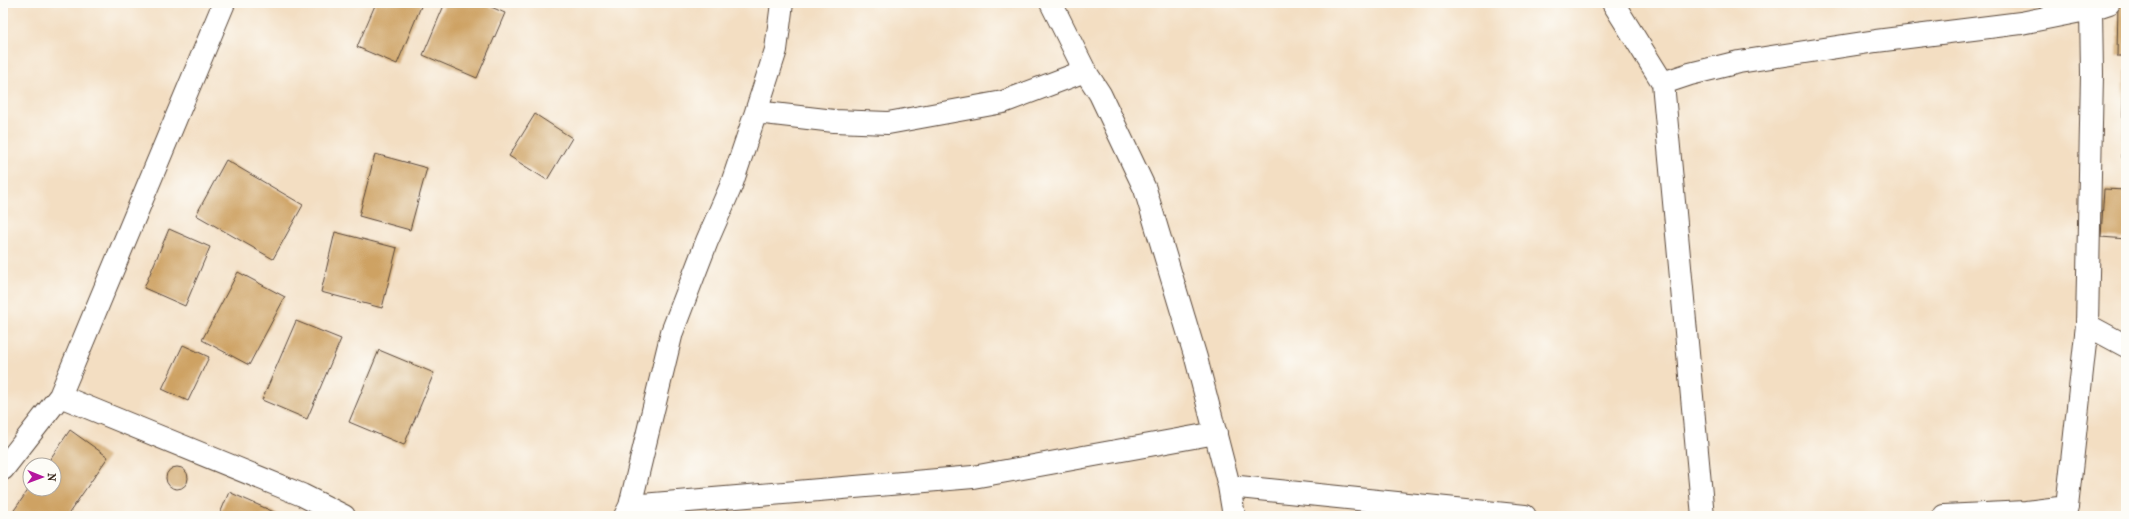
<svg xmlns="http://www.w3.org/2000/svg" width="2129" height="519" font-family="'IM FELL French Canon',serif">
  <rect width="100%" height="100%" fill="#fdfcf7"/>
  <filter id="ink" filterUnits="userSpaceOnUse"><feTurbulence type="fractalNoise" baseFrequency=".025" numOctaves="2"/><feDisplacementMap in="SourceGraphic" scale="8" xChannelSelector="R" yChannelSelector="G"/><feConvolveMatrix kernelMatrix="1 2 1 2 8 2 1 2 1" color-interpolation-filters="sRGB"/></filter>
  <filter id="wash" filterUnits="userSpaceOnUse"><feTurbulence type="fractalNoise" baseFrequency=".012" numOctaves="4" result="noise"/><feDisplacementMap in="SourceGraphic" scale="16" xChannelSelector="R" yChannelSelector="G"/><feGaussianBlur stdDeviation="0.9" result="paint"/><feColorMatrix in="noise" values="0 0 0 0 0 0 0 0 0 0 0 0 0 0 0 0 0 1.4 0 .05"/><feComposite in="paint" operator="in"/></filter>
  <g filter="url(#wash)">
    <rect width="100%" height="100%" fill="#f3dec2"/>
    <g id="blocks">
      <path fill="#cea264" d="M 376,3 L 422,4 L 397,64 L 357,47 Z
        M 445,3 L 482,3 L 505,13 L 477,78 L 423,55 Z
        M 2118,3 L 2126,3 L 2126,56 L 2117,56 Z
        M 2124,70 L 2126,70 L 2126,158 L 2122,158 Z
        M 535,114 L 572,138 L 547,180 L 509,156 Z
        M 375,154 L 427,168 L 410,230 L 359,216 Z
        M 226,160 L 303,205 L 273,259 L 196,215 Z
        M 2104,189 L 2126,190 L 2126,239 L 2101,237 Z
        M 169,229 L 210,247 L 185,306 L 144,288 Z
        M 335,232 L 397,248 L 382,308 L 321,292 Z
        M 238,272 L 285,297 L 249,365 L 202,340 Z
        M 296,321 L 341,339 L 307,419 L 262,400 Z
        M 183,345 L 209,357 L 188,401 L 162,389 Z
        M 379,350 L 434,373 L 404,445 L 349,422 Z
        M 70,430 L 108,457 L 67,516 L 10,516 L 29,489 L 54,489 L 54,465 L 46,465 Z
        M166 478a11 11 0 1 1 22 0a11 11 0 1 1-22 0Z
        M 229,492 L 283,516 L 219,516 Z"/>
    </g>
  </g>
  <g filter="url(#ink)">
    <use href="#blocks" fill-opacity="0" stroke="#574537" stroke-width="1"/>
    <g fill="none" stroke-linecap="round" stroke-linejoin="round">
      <defs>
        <path id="street" d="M 1051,3 L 1085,71 L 1100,94 L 1145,189 L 1196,358 L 1229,486 L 1234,516
          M 1613,3 L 1663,83
          M 756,112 L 776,50 L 782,3
          M 2087,325 L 2126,346
          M 60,396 L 302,495 L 344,516
          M 3,469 L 60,396 L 224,3
          M 1229,486 L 1525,516
          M 630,506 L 973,477 L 1216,433
          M 625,516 L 630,506 L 672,332 L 707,241 L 731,186 L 756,112 L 834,121 L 888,123 L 1003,102 L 1085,71
          M 1703,516 L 1663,83 L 1690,74 L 1739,62 L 1876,41 L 2021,23 L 2091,9 L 2091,3
          M 1944,516 L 2026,512 L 2067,507 L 2087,325 L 2092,74 L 2091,9 L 2109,3"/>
      </defs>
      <use href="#street" stroke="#574537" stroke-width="24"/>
      <use href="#street" stroke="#fff" stroke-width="22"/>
    </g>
  </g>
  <rect width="2129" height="519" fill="none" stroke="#fdfcf7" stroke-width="16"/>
  <g transform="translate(42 477) rotate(91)"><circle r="19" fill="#fdfcf7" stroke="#afa8a0"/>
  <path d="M0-3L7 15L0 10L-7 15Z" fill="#b5179e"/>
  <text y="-6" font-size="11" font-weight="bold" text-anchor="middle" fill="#3b2a1e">N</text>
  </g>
</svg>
